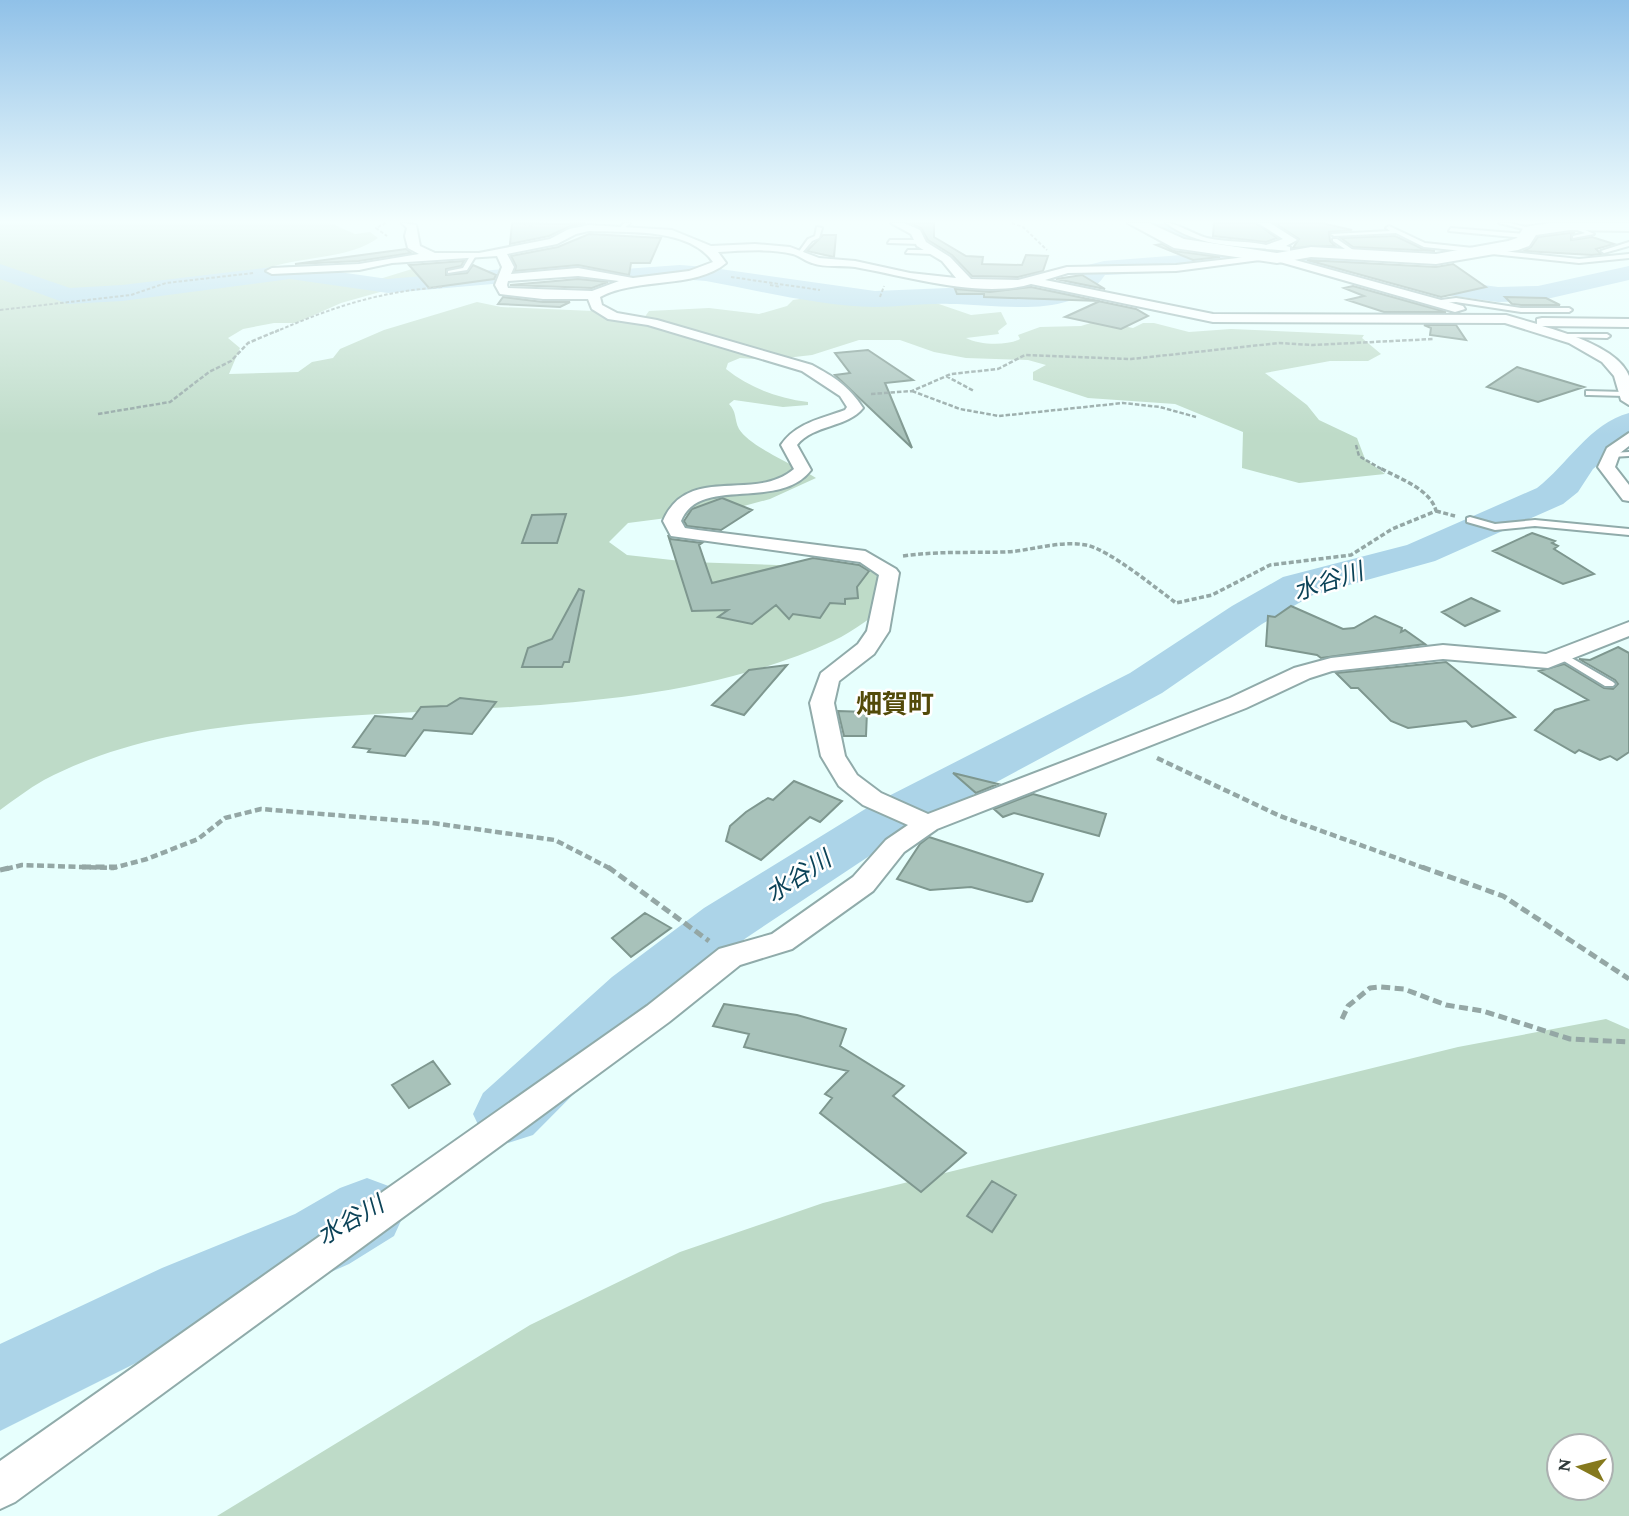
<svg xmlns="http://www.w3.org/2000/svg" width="1629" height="1516" font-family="'Crimson Pro','Noto Sans JP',serif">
  <rect width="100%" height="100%" fill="#e7fffd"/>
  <path fill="#bedbc8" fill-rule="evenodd" d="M 0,223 L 330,223 L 355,234 L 370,232 L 378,238 C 350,259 302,256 268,268 L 267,274 L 300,275 L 357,286 L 412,269 L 443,274 L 415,288 L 380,292 L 341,303 L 296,323 L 274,323 L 243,329 L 228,338 L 240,348 L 229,374 L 298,372 L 312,362 L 333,358 L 340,349 L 384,330 L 477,302 L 501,307 L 593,311 L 603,317 L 641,322 L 649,311 L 709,308 L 759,314 L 787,306 L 793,300 L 814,297 L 854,302 L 918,300 L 933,302 L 971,315 L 1001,312 L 1007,324 L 998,331 L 999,334 L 966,338 C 979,345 1007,346 1020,339 L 1018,335 L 1040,327 L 1081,326 L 1097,321 L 1133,328 L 1143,323 L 1154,323 L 1189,332 L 1231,329 L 1364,335 L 1362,338 L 1381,354 L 1368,361 L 1330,361 L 1265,373 L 1307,405 L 1319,420 L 1357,438 L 1365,459 L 1385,474 L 1299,483 L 1242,468 L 1243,432 L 1175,404 L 1088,398 L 1033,380 L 1033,372 L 1046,365 L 1028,360 L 966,358 L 934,352 L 900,340 L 859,340 L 812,355 L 768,360 L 740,358 L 728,363 L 726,369 C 750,388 777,398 808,402 L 808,405 L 783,407 L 734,400 L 729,404 C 737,412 734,419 739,429 C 750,447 798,467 816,478 L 770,499 L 729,510 L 628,523 L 609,542 L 627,555 L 690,562 L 868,568 L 887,574 L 897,585 L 895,600 C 875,614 855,631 833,641 C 683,710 507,705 346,716 C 241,723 138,731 44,780 C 28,789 14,800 0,810 Z
    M 1606,1019 L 1629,1029 L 1629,1516 L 217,1516 L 530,1325 L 680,1252 L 823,1203 L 1458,1047 ZM 1559,1446 L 1601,1446 L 1601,1488 L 1559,1488 Z"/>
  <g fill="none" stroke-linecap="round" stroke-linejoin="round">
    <path fill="#acd4e8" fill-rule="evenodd" d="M 1147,223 L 1171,223 L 1188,234 L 1205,239 L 1316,251 L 1446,280 L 1498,287 L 1538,286 L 1629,266 L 1629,280 L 1538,301 L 1498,302 L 1446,295 L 1316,265 L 1260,259 L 1177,272 L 1105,275 C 1074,321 998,304 950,304 C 925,303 900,307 875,307 C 819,306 761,291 706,281 L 680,279 L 624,283 L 561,278 L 388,293 L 290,279 L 122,301 L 68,304 L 0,279 L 0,264 L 70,288 L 122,285 L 290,265 L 388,279 L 561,264 L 624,269 L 680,265 L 706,267 L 875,291 L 948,288 L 1037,291 C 1061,287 1071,286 1084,266 L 1104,261 L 1208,253 L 1172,244 Z
      M 1629,413 L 1629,439 L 1593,469 L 1578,492 L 1563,504 L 1435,561 L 1313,595 L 1262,624 L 1162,693 L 913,827 L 746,938 L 656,1011 L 533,1135 L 508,1143 L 483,1135 L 473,1114 L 483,1093 L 612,977 L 704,908 L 875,803 L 1130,673 L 1232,606 L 1283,577 L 1407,545 L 1537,488 C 1567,465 1590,423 1629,413 Z
      M 367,1178 L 394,1188 L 405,1212 L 394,1236 L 349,1264 L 218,1322 L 0,1431 L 0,1344 L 162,1268 L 295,1214 L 340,1188 Z"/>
  </g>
  <path fill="#a8c2ba" stroke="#7e978f" stroke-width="2" d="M 512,223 L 560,224 L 586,223 L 568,227 L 549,236 L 510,244 Z
    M 910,223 L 934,223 L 934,237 L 966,256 L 983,257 L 982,264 L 1022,265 L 1026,255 L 1048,256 L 1043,271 L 1018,277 L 972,276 L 952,255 L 928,240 L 921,228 Z
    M 1214,223 L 1256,223 L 1277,238 L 1266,242 L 1213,236 Z
    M 1275,223 L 1322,223 L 1352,230 L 1329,232 L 1330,241 L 1335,246 L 1293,248 L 1299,239 Z
    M 1570,233 L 1575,233 L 1571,234 L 1571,240 L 1592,237 L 1614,244 L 1596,249 L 1601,254 L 1592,255 L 1524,251 L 1531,247 L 1538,237 Z
    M 589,234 L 661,238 L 650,263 L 631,263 L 629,275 L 578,265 L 515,271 L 516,266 L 511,256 L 558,247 Z
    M 823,235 L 836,235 L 834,257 L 807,251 Z
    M 1395,236 L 1423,249 L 1435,251 L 1353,247 L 1341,238 Z
    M 1162,244 L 1174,251 L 1220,257 L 1193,260 L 1156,245 Z
    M 406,249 L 411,253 L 359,261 L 295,264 Z
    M 1307,260 L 1436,267 L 1453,264 L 1486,287 L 1441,297 Z
    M 464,261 L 461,266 L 446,269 L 446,275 L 467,273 L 473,265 L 496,275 L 494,279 L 429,288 L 409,265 Z
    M 1082,275 L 1105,289 L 1056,279 Z
    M 578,279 L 608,282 L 592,288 L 510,285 Z
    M 1353,286 L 1446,312 L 1384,312 L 1347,300 L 1364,296 L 1344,288 Z
    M 1031,287 L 1136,309 L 1148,316 L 1121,329 L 1065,317 L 1100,301 L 984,297 L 984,294 L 957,294 L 955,289 L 990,292 Z
    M 503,297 L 543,302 L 570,302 L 560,307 L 498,304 Z
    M 1505,297 L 1546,298 L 1560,305 L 1521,305 L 1512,304 Z
    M 1424,325 L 1456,325 L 1466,340 L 1430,335 L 1431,328 Z
    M 868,350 L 913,380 L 885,383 L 912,448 L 835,375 L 850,373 L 835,353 Z
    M 1517,367 L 1584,387 L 1538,402 L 1487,387 Z
    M 722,498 L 752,510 L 721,530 L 687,526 L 684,521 L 692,509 Z
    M 566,514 L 557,543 L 522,543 L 532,515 Z
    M 1532,533 L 1555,541 L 1552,543 L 1558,546 L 1554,549 L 1594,574 L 1563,584 L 1493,551 Z
    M 668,535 L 671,539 L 702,543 L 699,545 L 712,583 L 813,558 L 859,565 L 869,571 L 857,587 L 858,598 L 845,599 L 845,604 L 830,603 L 820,618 L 793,614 L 789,619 L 776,605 L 752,624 L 718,617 L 728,610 L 692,611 Z
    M 579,589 L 584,591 L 569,662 L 564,662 L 562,667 L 522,667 L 528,648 L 552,639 Z
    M 1471,598 L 1499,611 L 1465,626 L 1442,612 Z
    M 1291,606 L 1343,629 L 1354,628 L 1375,616 L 1402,628 L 1401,632 L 1405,630 L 1425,644 L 1321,658 L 1317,655 L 1266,646 L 1268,616 L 1275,617 Z
    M 1618,647 L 1629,653 L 1629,752 L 1617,760 L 1610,756 L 1600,760 L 1579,750 L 1575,753 L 1535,730 L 1555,710 L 1588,700 L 1539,671 L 1564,664 L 1604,688 L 1613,689 L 1618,684 L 1615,680 L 1579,659 L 1590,660 Z
    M 1446,662 L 1515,717 L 1472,727 L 1466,721 L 1408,728 L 1391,721 L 1358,688 L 1351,688 L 1336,673 Z
    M 787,665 L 744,715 L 712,705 L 749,670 Z
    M 460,698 L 496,702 L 472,734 L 424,730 L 405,756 L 368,752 L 370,749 L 353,747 L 375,716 L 412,719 L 421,707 L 447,706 Z
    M 838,711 L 867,712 L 866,736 L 844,736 Z
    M 953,773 L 998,784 L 976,793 Z
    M 794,781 L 842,801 L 820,822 L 810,817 L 761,860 L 726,841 L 730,826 L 746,812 L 768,798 L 773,800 Z
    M 1033,794 L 1106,814 L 1099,836 L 1014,813 L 1003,817 L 994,809 Z
    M 929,837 L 1043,874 L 1032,901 L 1027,902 L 971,887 L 930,890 L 897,879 L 920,844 Z
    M 645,913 L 671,928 L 631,957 L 612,938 Z
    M 724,1004 L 797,1015 L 846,1029 L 840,1046 L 904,1086 L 893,1096 L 966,1153 L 921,1192 L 820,1113 L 832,1098 L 825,1094 L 848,1071 L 744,1047 L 749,1034 L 713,1026 Z
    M 433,1061 L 450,1084 L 409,1108 L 392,1085 Z
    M 992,1181 L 1016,1195 L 992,1232 L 967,1216 Z"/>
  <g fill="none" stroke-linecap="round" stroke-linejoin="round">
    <defs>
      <path id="service" d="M 624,223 L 630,223 L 622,230 L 618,230 Z
        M 1166,223 C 1177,223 1195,235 1207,238 C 1228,243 1253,240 1273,247 L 1270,249 C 1235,246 1196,246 1166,223 Z
        M 1499,223 L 1509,223 L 1539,230 L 1536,232 Z
        M 1568,224 L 1572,224 L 1594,234 L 1573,238 L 1573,236 L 1585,233 L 1568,226 Z
        M 1389,226 L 1425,243 L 1579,259 L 1629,254 L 1629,258 L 1579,263 L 1424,247 L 1396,233 L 1334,236 L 1331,234 L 1390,231 L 1386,228 Z
        M 817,227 L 822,228 L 819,238 L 812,241 L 802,253 L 798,253 L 808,239 L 815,236 Z
        M 1451,228 L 1525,234 L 1528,236 L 1525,238 L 1449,231 Z
        M 1333,239 L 1337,239 L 1362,256 L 1357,257 L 1333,241 Z
        M 890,240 L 920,240 L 923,242 L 920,244 L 888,243 Z
        M 1629,242 L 1629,246 L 1604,253 L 1601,251 Z
        M 908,250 L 932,250 L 935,252 L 932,254 L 906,253 Z
        M 470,256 L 475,257 L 467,270 L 448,273 L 448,271 L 463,268 Z
        M 1456,298 L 1521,308 L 1569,308 L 1572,310 L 1569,312 L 1521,312 L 1456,302 L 1429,304 L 1426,302 Z
        M 1562,334 L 1607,334 L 1610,336 L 1607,338 L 1560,337 L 1560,335 Z
        M 1586,391 L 1625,392 L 1629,394 L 1625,396 L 1589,395 L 1586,395 Z
        M 1629,452 L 1629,456 L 1611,457 L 1607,455 L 1611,453 Z
        M 1470,517 L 1495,524 L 1535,520 L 1629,529 L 1629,535 L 1535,526 L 1495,530 L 1467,522 L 1467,518 Z
        M 1563,653 L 1613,682 L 1615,684 L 1613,686 L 1605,686 L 1559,658 L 1558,656 L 1559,654 Z"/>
      <path id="minor" d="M 402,223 L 416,225 L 420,246 L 435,253 L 479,253 L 550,239 L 569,229 L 589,225 L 672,230 L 711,246 L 755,244 L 790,247 L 819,258 L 855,261 L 910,273 L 956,278 L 942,261 L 917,246 L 911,234 L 891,223 L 904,223 L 920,230 L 926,242 L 950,257 L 971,279 L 1018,280 L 1067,267 L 1176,265 L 1264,255 L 1264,259 L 1260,260 L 1176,271 L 1068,273 L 1045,280 L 1213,314 L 1506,315 L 1537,324 L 1537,319 L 1542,318 L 1629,319 L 1629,327 L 1542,326 C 1567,333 1619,349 1629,376 C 1629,384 1629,396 1629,405 L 1621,400 L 1614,376 L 1602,362 L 1569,343 L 1505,323 L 1213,322 L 1031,284 C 981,299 906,276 855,267 C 842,265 825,268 812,263 C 805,261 800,256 793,254 C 769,248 742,251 718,252 L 726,263 C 696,289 637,277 600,297 L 602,305 L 617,313 L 657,320 L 812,365 C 834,377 849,386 863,408 C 847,428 814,424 797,445 L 811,470 C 779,512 699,475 681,521 L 685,528 L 698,530 L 865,551 L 896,569 L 899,573 L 889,631 L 874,654 L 839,681 L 834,703 L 845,756 L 857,775 L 881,793 L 928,814 L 1230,698 L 1294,668 L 1331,658 L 1443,645 L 1546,654 L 1629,622 L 1629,636 L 1548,668 L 1443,659 L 1332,671 L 1310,678 L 1246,708 L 937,829 L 904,852 L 873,891 L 792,949 L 740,965 L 669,1022 L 15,1502 L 0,1509 L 0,1461 L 647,1006 L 719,949 L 772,934 L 853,877 L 886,840 L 908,825 L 863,805 L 839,786 L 821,756 L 810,703 L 821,673 L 858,644 L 867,631 L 879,575 L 860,562 L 671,536 L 663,521 C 687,463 755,503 794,469 L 781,445 C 796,423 820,419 845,410 L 847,407 L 840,396 L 802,371 L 648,325 L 608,319 L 592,309 L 588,299 L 543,299 L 500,294 L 495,285 L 502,267 L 497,256 L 392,263 L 359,270 L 272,274 L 266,271 L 272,268 L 359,264 L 419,254 L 408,248 L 405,236 L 407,228 ZM 589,231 C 627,233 689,227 713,262 L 689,271 L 633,278 L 578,268 L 511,274 L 514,267 L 507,254 L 557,244 L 576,234 ZM 578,276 L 619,281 L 592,291 L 508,288 L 507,285 L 508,281 Z
        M 1258,223 L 1270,223 L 1297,240 L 1286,246 L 1290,247 L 1290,251 L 1266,249 L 1266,245 L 1283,239 Z
        M 1277,255 L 1463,306 L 1465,309 L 1455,312 L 1273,260 L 1271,258 Z
        M 1629,433 L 1629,446 L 1620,453 L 1615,467 L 1629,485 L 1629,501 L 1623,500 L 1598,467 L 1607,448 Z"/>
      <path id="primary" d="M 1128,223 L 1149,223 L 1184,239 L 1277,253 L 1311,247 L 1436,254 L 1508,241 L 1517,238 L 1524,227 L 1551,223 L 1629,223 L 1629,231 L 1570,230 L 1536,235 L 1529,246 L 1518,250 L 1436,264 L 1311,257 L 1277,263 L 1174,248 Z"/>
    </defs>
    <use href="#service" stroke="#90abaa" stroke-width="4"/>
    <use href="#minor" stroke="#90abaa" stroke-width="4"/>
    <use href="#primary" stroke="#90abaa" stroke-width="4"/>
    <path stroke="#94a7a5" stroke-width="2" stroke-dasharray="3.5 2" stroke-linecap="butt" d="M 386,223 L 376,228 L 387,236
      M 518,223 L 535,227
      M 1012,223 L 1023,227 L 1047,250
      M 731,277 L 820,290
      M 770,285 L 781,287
      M 880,297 L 884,286
      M 0,310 L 131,295 L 166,283 L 254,273
      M 275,332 C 333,307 380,291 444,287"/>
    <path stroke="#94a7a5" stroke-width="2.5" stroke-dasharray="4.5 2" stroke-linecap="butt" d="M 946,376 L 974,391
      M 912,391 L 960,409 L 999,416 L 1123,403 L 1160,407 L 1196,417
      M 871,394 L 912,391 L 951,374 L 998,369 L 1025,355 L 1131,359 L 1279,343 L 1313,345 L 1433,339
      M 98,414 L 170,402 L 209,372 L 231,361 L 248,343 L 279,330
      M 1356,445 L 1359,456 L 1383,470"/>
    <path stroke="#94a7a5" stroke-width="3.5" stroke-dasharray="5 2.5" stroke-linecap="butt" d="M 1436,511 L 1455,516
      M 903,556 C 939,551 969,553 1005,552 C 1031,551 1059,540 1086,545 C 1108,549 1156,588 1176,603 L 1212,595 L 1270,565 L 1351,555 L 1392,529 L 1436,511 C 1431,489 1398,478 1380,468"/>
    <path stroke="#94a7a5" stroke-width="4.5" stroke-dasharray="7 3.5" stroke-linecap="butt" d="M 1157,758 L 1280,816 L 1427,869
      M 6,869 L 22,865 L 113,868 L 147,859 L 198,839 L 225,818 L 261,809 L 432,823 L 555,840 L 611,869"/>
    <path stroke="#94a7a5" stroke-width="5" stroke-dasharray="9 4.5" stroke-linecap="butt" d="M 82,867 L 117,867
      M 608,867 L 709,941
      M 1422,867 L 1503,896 L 1629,979
      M 0,870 L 13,867
      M 1342,1019 L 1348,1006 L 1370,988 L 1380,987 L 1404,989 L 1446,1005 L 1483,1011 L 1570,1039 L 1629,1042"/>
    <use href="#service" fill="#fff" fill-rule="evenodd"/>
    <use href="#minor" fill="#fff" fill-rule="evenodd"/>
    <use href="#primary" fill="#fff" fill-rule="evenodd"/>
  </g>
  <linearGradient id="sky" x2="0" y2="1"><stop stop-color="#90c1e8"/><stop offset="0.51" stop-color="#f4fffe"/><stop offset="1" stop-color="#f4fffe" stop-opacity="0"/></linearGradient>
  <rect width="1629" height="435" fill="url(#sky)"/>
  <g text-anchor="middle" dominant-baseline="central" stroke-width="5" stroke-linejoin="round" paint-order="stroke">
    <g font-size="24" font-style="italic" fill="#0c4358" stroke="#fff">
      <text transform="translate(1328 581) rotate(-18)">水谷川</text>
      <text transform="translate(798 876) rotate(-33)">水谷川</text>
      <text transform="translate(350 1220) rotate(-30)">水谷川</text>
    </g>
    <g font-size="26" font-weight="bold" fill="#534a09" stroke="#fff">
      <text x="895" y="704">畑賀町</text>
    </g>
  </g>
  <g transform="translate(1580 1467) rotate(277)"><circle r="33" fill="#ffffff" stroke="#acb1b1" stroke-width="2"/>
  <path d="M0-5L12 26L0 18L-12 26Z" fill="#85791d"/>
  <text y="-10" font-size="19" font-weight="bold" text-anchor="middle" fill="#303b3b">N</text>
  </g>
</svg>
